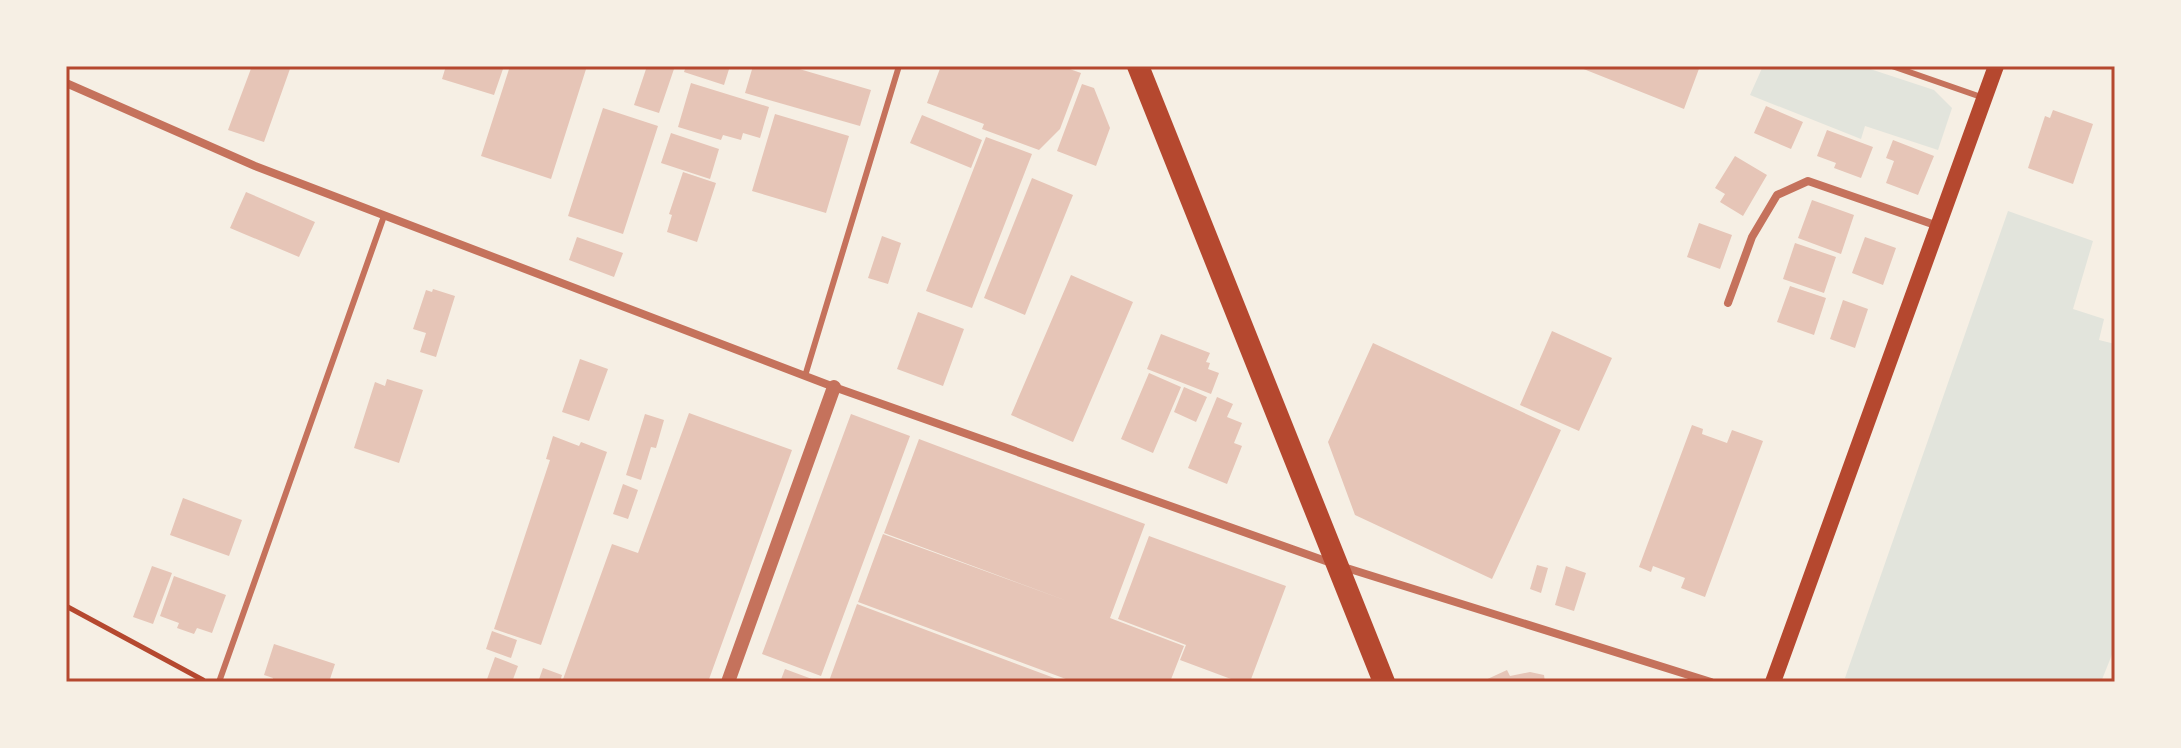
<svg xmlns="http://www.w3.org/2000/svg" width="2181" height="748" font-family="'DM Sans',sans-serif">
  <rect width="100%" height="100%" fill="#f6efe4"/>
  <path fill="#e2e4dc" d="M 1763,66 L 1861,66 L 1934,90 L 1952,108 L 1938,150 L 1865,126 L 1861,139 L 1750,95 Z
    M 2008,211 L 2093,241 L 2073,309 L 2104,319 L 2099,340 L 2115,344 L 2115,647 L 2101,682 L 1858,682 L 1845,678 Z"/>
  <path fill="#e6c5b7" d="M 252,66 L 291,66 L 264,142 L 228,130 Z
    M 446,66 L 504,66 L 494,95 L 442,79 Z
    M 510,66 L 587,66 L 551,179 L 481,156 Z
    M 647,66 L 675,66 L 659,113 L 634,105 Z
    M 686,66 L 730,66 L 724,85 L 684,72 Z
    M 753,66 L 789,66 L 871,90 L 860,126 L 745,93 Z
    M 941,66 L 1061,66 L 1081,73 L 1060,129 L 1039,150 L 982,129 L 984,124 L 927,103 Z
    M 1576,66 L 1700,66 L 1684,109 Z
    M 691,83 L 769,107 L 760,138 L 743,133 L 741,140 L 723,135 L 721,140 L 678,127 Z
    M 1082,84 L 1094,88 L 1110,128 L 1096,166 L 1057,151 Z
    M 1766,106 L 1803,122 L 1791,149 L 1754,133 Z
    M 603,108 L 658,126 L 623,234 L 568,216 Z
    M 2053,110 L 2093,124 L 2073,184 L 2028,168 L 2045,116 L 2050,118 Z
    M 775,114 L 849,136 L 826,213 L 752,191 Z
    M 922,115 L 982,140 L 971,168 L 910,143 Z
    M 1827,130 L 1873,147 L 1861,178 L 1834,168 L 1836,163 L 1817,156 Z
    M 671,133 L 719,149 L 710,179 L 661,163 Z
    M 986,137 L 1032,154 L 972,308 L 926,291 Z
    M 1893,140 L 1934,156 L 1918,195 L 1886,183 L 1894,161 L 1886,158 Z
    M 1735,156 L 1767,175 L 1743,216 L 1720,202 L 1725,194 L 1715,188 Z
    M 683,172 L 716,183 L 697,242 L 667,232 L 672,215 L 669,214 Z
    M 1032,178 L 1073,195 L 1025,315 L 984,298 Z
    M 246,192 L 315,222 L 299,257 L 230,228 Z
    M 1812,200 L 1854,215 L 1841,254 L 1798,238 Z
    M 1699,223 L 1732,235 L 1720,269 L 1687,257 Z
    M 882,236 L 901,243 L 888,284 L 868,278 Z
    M 577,237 L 623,253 L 614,277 L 569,260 Z
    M 1865,237 L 1896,248 L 1883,285 L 1852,273 Z
    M 1795,243 L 1836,257 L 1824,293 L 1783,279 Z
    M 1071,275 L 1133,302 L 1073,442 L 1011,415 Z
    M 1790,286 L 1826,298 L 1814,335 L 1777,322 Z
    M 433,289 L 455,296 L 436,357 L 420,352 L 426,333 L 413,329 L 426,290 L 432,292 Z
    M 1843,300 L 1868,309 L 1855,348 L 1830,339 Z
    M 918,312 L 964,329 L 943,386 L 897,369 Z
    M 1552,331 L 1612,358 L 1579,431 L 1520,405 Z
    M 1161,334 L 1210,353 L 1206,362 L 1210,363 L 1208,369 L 1219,373 L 1211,394 L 1147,369 Z
    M 1373,343 L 1561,430 L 1492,579 L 1355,515 L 1328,442 Z
    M 580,359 L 608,369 L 589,421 L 562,412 Z
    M 1149,373 L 1181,387 L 1153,453 L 1121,439 Z
    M 387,379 L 423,390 L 399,463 L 354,448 L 375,382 L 385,386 Z
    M 1184,387 L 1207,397 L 1196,422 L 1174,412 Z
    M 1217,397 L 1233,404 L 1227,417 L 1242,423 L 1234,443 L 1242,446 L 1227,484 L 1188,468 Z
    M 689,413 L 792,450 L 708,682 L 562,682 L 612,544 L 638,553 Z
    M 645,414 L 664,420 L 656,448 L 651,447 L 641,480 L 626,475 Z
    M 851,414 L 910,436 L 821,676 L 762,654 Z
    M 1692,425 L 1703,429 L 1702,434 L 1727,443 L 1732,430 L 1763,441 L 1705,597 L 1681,588 L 1685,578 L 1653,566 L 1651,572 L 1639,567 Z
    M 553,436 L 579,446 L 581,442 L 607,452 L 541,645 L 494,629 L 550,460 L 546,459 Z
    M 919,439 L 1145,524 L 1110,618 L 1184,646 L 1170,682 L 1074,682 L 858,602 L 883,534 L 1070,602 L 884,533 Z
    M 623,484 L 638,490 L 628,519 L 613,514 Z
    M 183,498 L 242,520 L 229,556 L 170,535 Z
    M 1149,536 L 1286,586 L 1250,682 L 1239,682 L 1180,660 L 1186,645 L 1118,619 Z
    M 1537,565 L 1548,568 L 1541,593 L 1530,589 Z
    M 152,566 L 172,573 L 153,624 L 133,617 Z
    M 1566,566 L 1586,573 L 1574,611 L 1555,605 Z
    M 174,576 L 226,595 L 212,633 L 197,628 L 194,634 L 177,628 L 179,623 L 160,616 Z
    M 857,604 L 1065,682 L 829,681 Z
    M 492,631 L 517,640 L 511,658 L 486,649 Z
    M 274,644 L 335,664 L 329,682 L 272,682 L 273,678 L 264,675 Z
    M 495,657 L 518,666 L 512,682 L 486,682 Z
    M 543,668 L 562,675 L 560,682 L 538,682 Z
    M 785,669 L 820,682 L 780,682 Z
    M 1507,670 L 1510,676 L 1530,672 L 1544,675 L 1545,682 L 1481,682 Z"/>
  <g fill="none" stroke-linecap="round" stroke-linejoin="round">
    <path stroke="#b5482f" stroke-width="5" d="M 66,606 L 203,680"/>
    <path stroke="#c5725c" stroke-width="6" d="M 1892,66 L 1984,98
      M 805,376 L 899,66
      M 219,682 L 384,216"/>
    <path stroke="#c5725c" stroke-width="8" d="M 66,83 L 255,166 L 834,387 L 1337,565 L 1711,682
      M 1728,303 L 1752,237 L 1777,195 L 1808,181 L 1938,226"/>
    <path stroke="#c5725c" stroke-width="14" d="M 728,682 L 834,387"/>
    <path stroke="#b5482f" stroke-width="16" d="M 1773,682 L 1996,66"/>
    <path stroke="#b5482f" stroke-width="22" d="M 1138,66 L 1384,682"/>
  </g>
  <rect width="2181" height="748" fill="none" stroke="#f6efe4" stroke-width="136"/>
  <rect x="68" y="68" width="2045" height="612" fill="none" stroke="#b5482f" stroke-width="3"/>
</svg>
